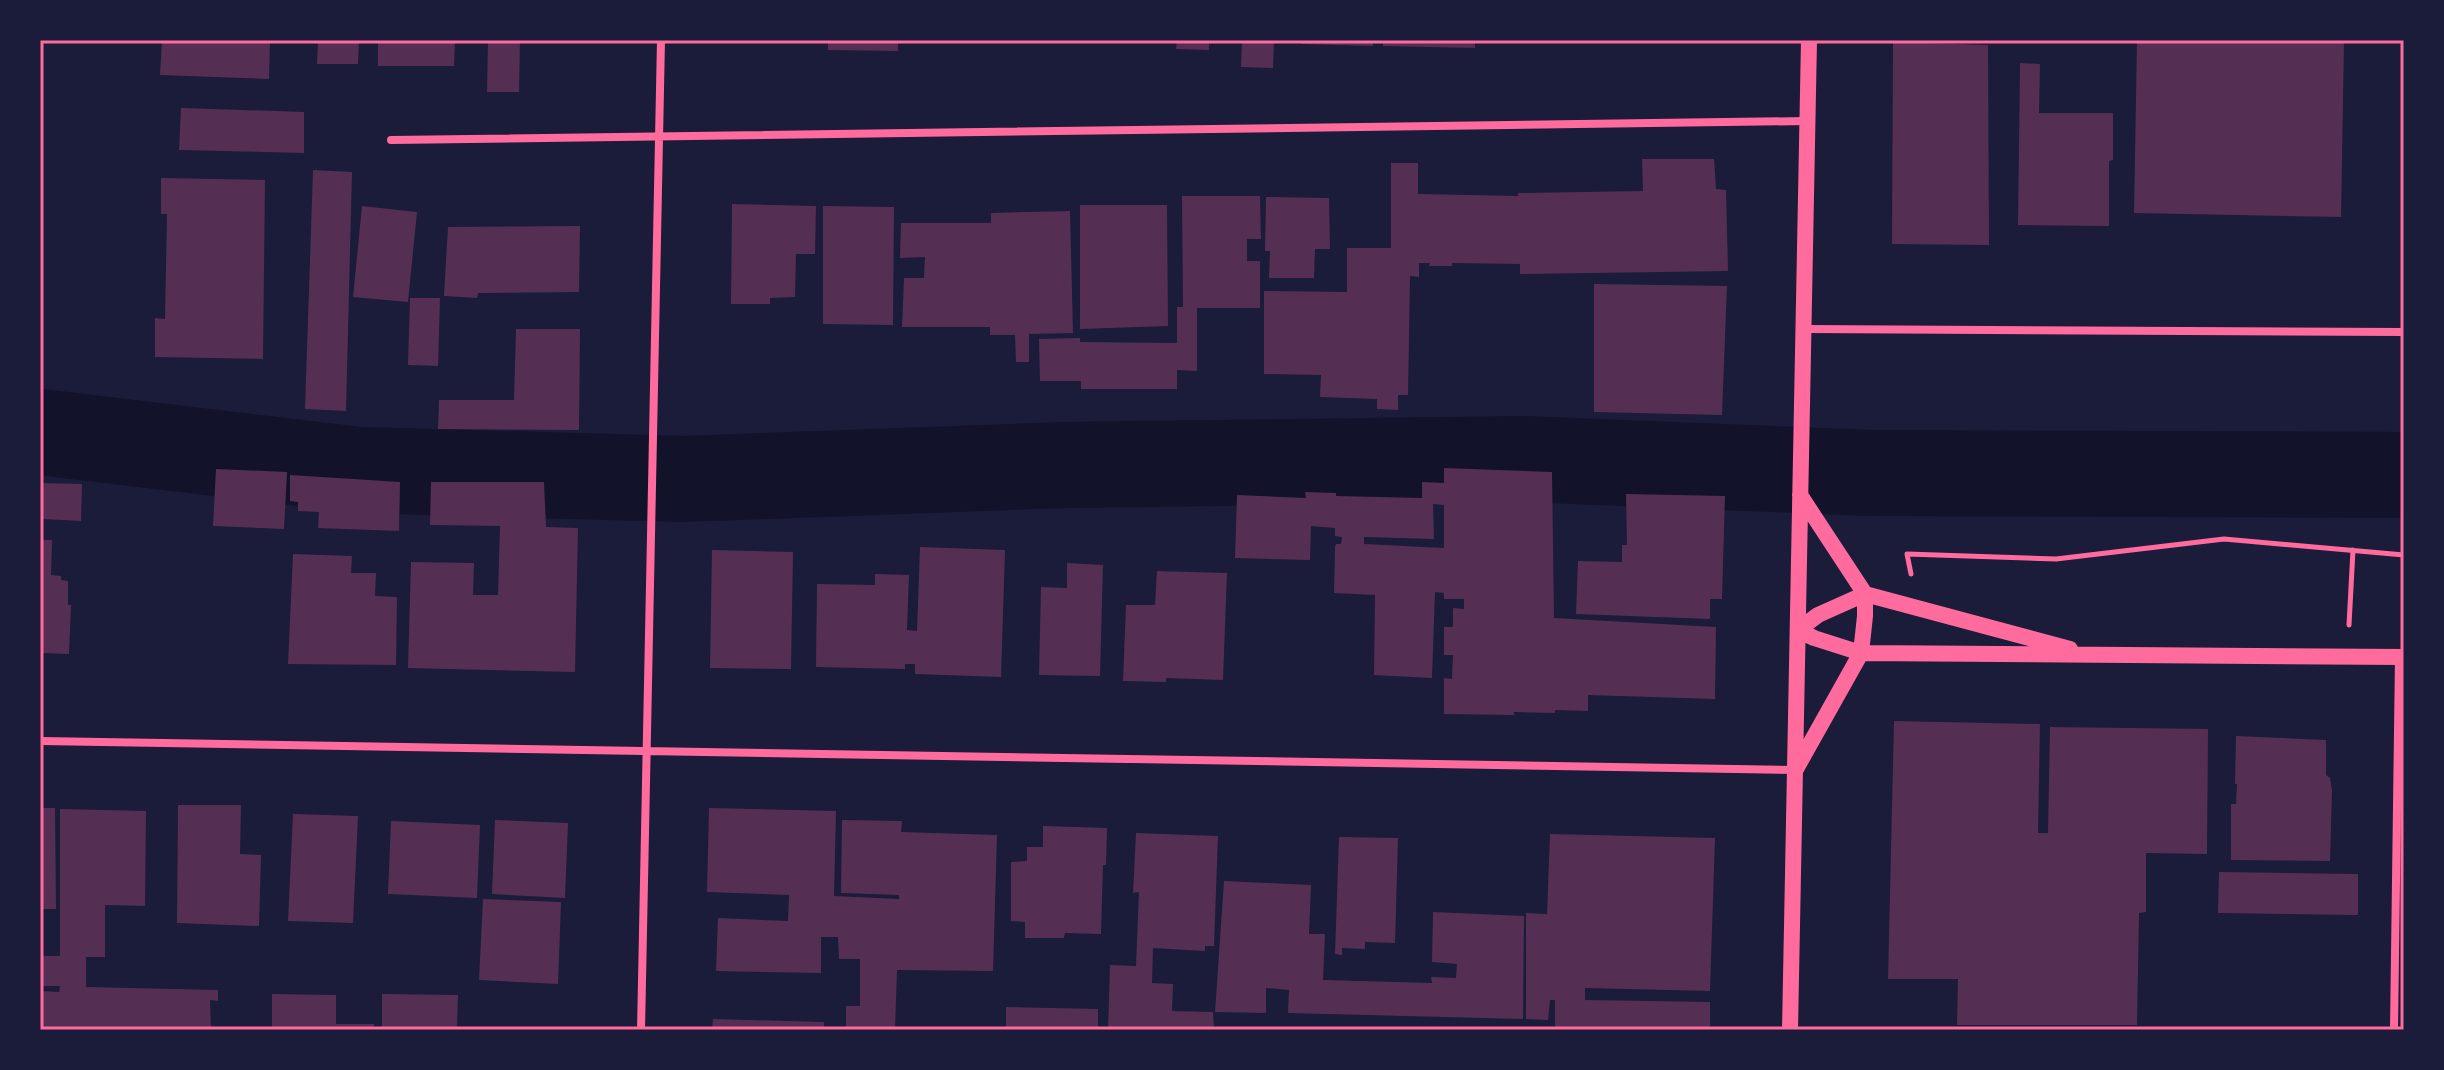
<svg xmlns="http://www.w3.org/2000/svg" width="2444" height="1070" font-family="Barlow,sans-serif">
  <rect width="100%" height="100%" fill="#1b1b3a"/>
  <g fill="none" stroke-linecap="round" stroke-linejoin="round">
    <path stroke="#12122b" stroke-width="86" d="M 40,432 L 359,470 L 683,479 L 1065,465 L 1523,459 L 1872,473 L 2404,475"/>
  </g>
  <path fill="#542f53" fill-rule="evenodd" d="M 162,40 L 270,40 L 269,79 L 160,75 Z
    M 318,40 L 359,40 L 358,64 L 317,64 Z
    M 378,40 L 455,40 L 454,66 L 378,66 Z
    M 488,40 L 520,40 L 519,92 L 487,92 Z
    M 828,40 L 898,40 L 898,51 L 828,50 Z
    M 1177,40 L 1209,40 L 1209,50 L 1176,49 Z
    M 1242,40 L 1274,40 L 1273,68 L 1241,67 Z
    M 1296,40 L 1373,40 L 1373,46 L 1302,44 Z
    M 1383,40 L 1475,40 L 1475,48 L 1383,46 Z
    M 2137,40 L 2344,40 L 2341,217 L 2134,213 Z
    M 1893,42 L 1988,45 L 1989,245 L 1892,244 Z
    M 2020,63 L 2040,64 L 2039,113 L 2113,113 L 2113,160 L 2109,161 L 2109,226 L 2018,225 Z
    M 181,108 L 304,112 L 304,153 L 179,150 Z
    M 1642,159 L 1714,159 L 1716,189 L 1726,190 L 1728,271 L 1520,274 L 1520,264 L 1452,263 L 1452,266 L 1429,266 L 1430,263 L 1419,263 L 1419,277 L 1410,276 L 1408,395 L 1398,395 L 1398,410 L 1377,409 L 1377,399 L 1320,397 L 1321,375 L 1264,374 L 1264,291 L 1347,292 L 1347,248 L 1391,248 L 1391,163 L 1418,163 L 1418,194 L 1518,196 L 1518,193 L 1643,191 Z
    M 313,170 L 352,172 L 346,411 L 305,409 Z
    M 161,178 L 265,180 L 263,359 L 155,357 L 155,318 L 165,319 L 167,214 L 161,214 Z
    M 1182,196 L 1260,196 L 1261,239 L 1247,239 L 1247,261 L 1260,261 L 1260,308 L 1197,308 L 1197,371 L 1177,370 L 1177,389 L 1081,389 L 1081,381 L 1040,381 L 1039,339 L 1080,338 L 1080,342 L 1177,343 L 1177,307 L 1183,307 Z
    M 1266,197 L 1329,198 L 1330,249 L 1315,249 L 1314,278 L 1269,278 L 1270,251 L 1265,251 Z
    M 732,204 L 816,206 L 815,254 L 796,254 L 795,297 L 770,298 L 770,304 L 731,304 Z
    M 1080,205 L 1167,205 L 1168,326 L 1080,329 Z
    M 362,206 L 417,212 L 408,302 L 353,297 Z
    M 823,206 L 894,207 L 893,325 L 823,324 Z
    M 1070,211 L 1073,333 L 1029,334 L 1029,362 L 1016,362 L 1015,335 L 990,335 L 990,327 L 902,327 L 904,278 L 924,278 L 925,257 L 900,258 L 901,223 L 991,223 L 991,213 Z
    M 580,226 L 579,292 L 478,293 L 477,298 L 444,296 L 448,227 Z
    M 1594,284 L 1727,286 L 1722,415 L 1594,412 Z
    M 410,298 L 440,298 L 438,366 L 408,365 Z
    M 516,329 L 580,329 L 579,430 L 438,429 L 439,400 L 514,400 Z
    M 1444,468 L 1552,472 L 1554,618 L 1716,627 L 1715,699 L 1588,695 L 1588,711 L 1555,710 L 1555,713 L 1514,712 L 1514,715 L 1444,714 L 1444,678 L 1452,679 L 1453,655 L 1444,655 L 1444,627 L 1453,627 L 1453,608 L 1464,609 L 1464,599 L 1444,599 L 1444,593 L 1435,592 L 1432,678 L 1374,675 L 1375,595 L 1334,593 L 1335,547 L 1336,544 L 1341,544 L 1342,537 L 1335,536 L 1335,528 L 1311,526 L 1310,560 L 1235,558 L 1237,495 L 1306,498 L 1305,492 L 1336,493 L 1336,496 L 1422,498 L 1422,482 L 1444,483 ZM 1433,504 L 1444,505 L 1444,548 L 1364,544 L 1364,537 L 1434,539 Z
    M 216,469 L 287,472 L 284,529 L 213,526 Z
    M 290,475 L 400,482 L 399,531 L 318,528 L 319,512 L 298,511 L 298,502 L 290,501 Z
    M 431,482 L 544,482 L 546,527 L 578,528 L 575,672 L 408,668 L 411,562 L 474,563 L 473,595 L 498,595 L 500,526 L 430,525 Z
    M 40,483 L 82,484 L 81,521 L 43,519 L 42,525 L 40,525 Z
    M 1626,494 L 1725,496 L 1722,599 L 1710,599 L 1710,619 L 1576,614 L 1578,561 L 1622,562 L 1622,545 L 1627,545 Z
    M 40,540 L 52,540 L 51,575 L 61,576 L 61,580 L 68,581 L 68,605 L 71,605 L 69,654 L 40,653 Z
    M 920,547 L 1005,550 L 1001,677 L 915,674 L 915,664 L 905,664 L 905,669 L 816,667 L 817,584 L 875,585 L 875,574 L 909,575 L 907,630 L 917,631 Z
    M 712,550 L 793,552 L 791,669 L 710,668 Z
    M 293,554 L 352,556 L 351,573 L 376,573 L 375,596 L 397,597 L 396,665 L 288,664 Z
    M 1067,563 L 1103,565 L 1100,676 L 1039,675 L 1041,587 L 1067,588 Z
    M 1157,571 L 1227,573 L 1223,680 L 1166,678 L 1166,682 L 1123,681 L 1126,605 L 1155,605 Z
    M 1894,721 L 2040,724 L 2038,833 L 2048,833 L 2050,727 L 2208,729 L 2207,854 L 2146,853 L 2146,912 L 2139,913 L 2137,1025 L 1957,1025 L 1958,979 L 1888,979 Z
    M 2236,736 L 2326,740 L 2326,775 L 2330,778 L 2332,791 L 2330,861 L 2231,860 L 2231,804 L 2236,804 L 2237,784 L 2235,784 Z
    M 178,805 L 241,805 L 240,854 L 261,855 L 259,926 L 177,923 Z
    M 40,808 L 55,808 L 56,909 L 40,909 Z
    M 709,808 L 836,811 L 834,896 L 899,899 L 899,895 L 841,893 L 842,820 L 902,821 L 901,832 L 997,835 L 993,971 L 897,970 L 895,1030 L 846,1030 L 846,1006 L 860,1006 L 860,959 L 839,959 L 838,937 L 821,937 L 821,973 L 716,971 L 718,918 L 788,921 L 789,895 L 707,892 Z
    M 60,809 L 146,811 L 145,906 L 105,905 L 105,957 L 86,957 L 86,987 L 218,990 L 218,1001 L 210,1000 L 211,1030 L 40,1030 L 40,991 L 59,992 L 60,986 L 40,986 L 40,956 L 60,956 Z
    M 293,814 L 358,816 L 353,923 L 288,921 Z
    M 495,820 L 568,823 L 565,898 L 492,894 Z
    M 391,821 L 480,825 L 477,898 L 388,894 Z
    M 1043,826 L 1107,828 L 1106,865 L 1103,865 L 1101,934 L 1065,933 L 1064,938 L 1025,938 L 1025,922 L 1011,921 L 1011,862 L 1027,861 L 1027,847 L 1043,847 Z
    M 1136,833 L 1218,836 L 1214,946 L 1205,946 L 1205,951 L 1153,948 L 1152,983 L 1173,984 L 1172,1011 L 1213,1012 L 1214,1030 L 1108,1030 L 1110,965 L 1136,966 L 1139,892 L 1133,893 Z
    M 1550,834 L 1715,838 L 1710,991 L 1585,988 L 1585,1000 L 1710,1002 L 1710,1030 L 1555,1030 L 1555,1000 L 1550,1000 L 1548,1020 L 1526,1019 L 1526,913 L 1547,914 Z
    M 1339,837 L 1398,838 L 1395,943 L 1365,942 L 1365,949 L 1342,948 L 1342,955 L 1335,954 Z
    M 2219,872 L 2358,874 L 2358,915 L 2218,913 Z
    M 1224,881 L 1311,885 L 1309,934 L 1325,934 L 1323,980 L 1432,983 L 1431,977 L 1456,978 L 1457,964 L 1432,962 L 1433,912 L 1524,916 L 1523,1019 L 1288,1013 L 1289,990 L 1266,988 L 1266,1013 L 1215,1012 Z
    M 483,899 L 561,902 L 558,984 L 479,980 Z
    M 272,994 L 336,995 L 336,1024 L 374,1024 L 374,1030 L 272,1030 Z
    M 382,994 L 458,995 L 457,1030 L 382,1030 Z
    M 1006,1007 L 1098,1009 L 1098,1030 L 1006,1030 Z
    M 713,1019 L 824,1022 L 824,1030 L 712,1030 Z"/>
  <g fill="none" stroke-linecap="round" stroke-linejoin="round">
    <path stroke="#ff6b9d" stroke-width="5" d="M 1911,574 L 1907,554 L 2056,559 L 2224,539 L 2404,555
      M 2349,625 L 2353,550"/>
    <path stroke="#ff6b9d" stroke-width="8" d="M 391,140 L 1807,121
      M 1803,329 L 2404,332
      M 40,741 L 1795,770
      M 641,1030 L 661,40
      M 2394,1030 L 2399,657"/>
    <path stroke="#ff6b9d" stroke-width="16" d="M 1865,594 L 2070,649
      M 1798,630 L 1814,638 L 1861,653 L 2404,657
      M 1798,630 L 1818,615 L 1865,594
      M 1796,769 L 1861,653 L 1865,616 L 1865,594 L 1800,495
      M 1790,1030 L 1809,40"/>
  </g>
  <rect width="2444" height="1070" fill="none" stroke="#1b1b3a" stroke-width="84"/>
  <rect x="42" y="42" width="2360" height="986" fill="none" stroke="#ff6b9d" stroke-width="3"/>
</svg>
